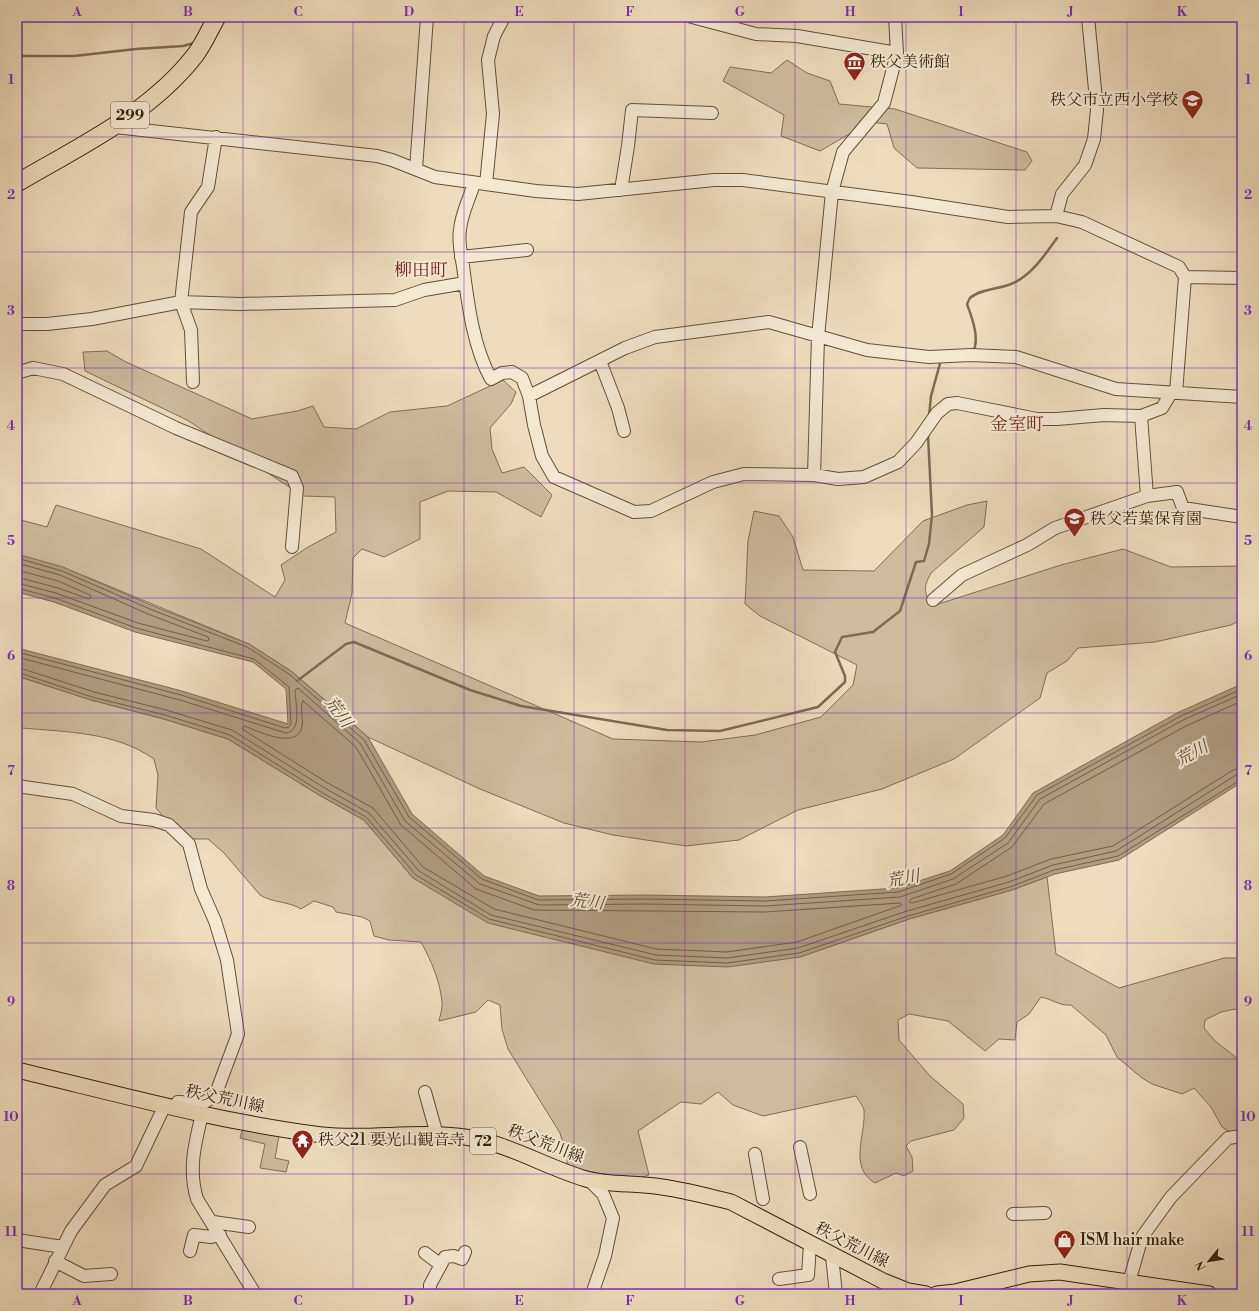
<svg xmlns="http://www.w3.org/2000/svg" width="1259" height="1311" font-family="'Libre Bodoni','Noto Serif JP',serif">
  <rect width="100%" height="100%" fill="#edddbc"/>
  <filter id="stains"><feTurbulence type="fractalNoise" baseFrequency=".005" numOctaves="4"/><feColorMatrix values="0 0 0 0 .2 0 0 0 0 .09 0 0 0 0 .02 0 0 0 .5 -.17"/></filter>
  <radialGradient id="worn" r=".72"><stop offset=".6" stop-color="#630" stop-opacity="0"/><stop offset="1" stop-color="#630" stop-opacity=".3"/></radialGradient>
  <path fill="#cdbd9e" stroke="#807055" d="M 787,60 L 807,73 L 830,81 L 839,104 L 895,109 L 1027,152 L 1032,161 L 1025,170 L 917,168 L 894,148 L 887,124 L 860,121 L 851,133 L 820,151 L 781,136 L 784,115 L 723,81 L 730,67 L 771,73 Z
    M 107,351 L 124,361 L 252,419 L 297,411 L 313,406 L 324,427 L 356,429 L 390,412 L 447,406 L 503,380 L 516,392 L 511,404 L 490,428 L 492,449 L 502,473 L 524,467 L 552,495 L 541,517 L 496,492 L 448,491 L 420,502 L 420,539 L 384,557 L 362,549 L 353,558 L 352,593 L 345,623 L 613,739 L 701,742 L 755,735 L 821,717 L 853,685 L 857,665 L 760,616 L 745,604 L 748,541 L 754,511 L 779,516 L 793,537 L 803,570 L 874,571 L 923,521 L 967,505 L 987,501 L 984,527 L 931,573 C 923,588 924,592 932,606 L 1061,565 L 1123,549 L 1171,567 L 1242,566 L 1242,619 L 1231,625 L 1155,642 L 1078,648 L 1067,661 L 1047,673 L 1040,698 L 954,759 L 882,789 L 798,810 L 739,840 L 686,846 L 613,835 L 564,823 L 480,789 L 368,737 L 291,671 L 249,644 L 87,577 L 17,555 L 17,519 L 47,527 L 56,505 L 201,549 L 275,597 L 285,580 L 281,565 L 308,547 L 336,532 L 335,497 L 303,496 L 187,420 L 85,371 L 83,352 Z
    M 17,676 L 91,700 L 164,719 L 228,739 L 319,795 L 364,820 L 413,878 L 800,957 L 909,919 L 1012,890 L 1047,877 L 1056,954 L 1119,988 L 1224,958 L 1242,958 L 1242,1014 L 1235,1009 L 1221,1012 L 1205,1020 L 1204,1028 L 1215,1041 L 1242,1062 L 1242,1132 L 1230,1132 L 1222,1127 L 1211,1107 L 1194,1088 L 1182,1094 L 1152,1084 L 1142,1078 L 1117,1057 L 1106,1035 L 1071,1005 C 1059,1006 1052,999 1041,997 L 1029,1014 L 1017,1022 L 1015,1040 L 999,1039 L 985,1051 L 948,1021 L 909,1014 L 898,1020 L 899,1040 L 930,1076 L 963,1104 L 964,1118 L 954,1130 L 911,1141 L 906,1146 L 912,1157 L 913,1171 L 904,1176 L 896,1173 L 875,1183 C 848,1167 866,1135 864,1110 C 863,1105 858,1100 856,1096 L 763,1116 L 733,1105 L 718,1092 L 701,1104 L 681,1102 L 638,1131 L 649,1175 L 634,1180 L 567,1167 L 567,1157 L 560,1133 L 508,1049 L 502,1029 L 500,1005 L 488,1000 L 476,1012 L 439,1021 C 440,1015 443,1008 442,1002 C 440,981 431,960 421,942 L 389,940 L 374,936 L 370,921 L 362,917 L 336,912 L 333,907 L 314,901 L 301,909 C 288,901 273,903 260,895 L 224,853 L 208,839 L 190,839 L 166,820 L 156,808 L 158,775 L 154,759 C 116,732 67,732 22,728 L 17,731 Z
    M 242,1130 L 279,1136 L 275,1158 L 289,1161 L 286,1172 L 260,1168 L 265,1144 L 240,1138 Z"/>
  <path fill="#ae9d80" stroke="#7d6c52" d="M 17,554 L 63,567 L 151,605 L 249,644 L 291,671 L 368,737 L 412,814 L 484,876 L 539,896 L 646,895 L 765,897 L 897,888 L 950,871 L 1003,835 L 1033,793 L 1179,712 L 1242,684 L 1242,782 L 1119,860 L 1055,874 L 1012,890 L 909,919 L 800,957 L 728,967 L 654,964 L 488,923 L 413,878 L 364,820 L 319,795 L 228,739 L 164,719 L 91,700 L 17,676 L 17,648 L 182,691 L 288,724 L 286,689 L 253,662 L 135,632 L 54,602 L 17,592 Z"/>
  <g fill="none" stroke-linecap="round" stroke-linejoin="round">
    <path stroke="#706046" stroke-width="1" d="M 17,558 L 62,571 L 150,609 L 247,647 L 289,674 L 364,740 L 409,817 L 482,879 L 538,900 L 646,899 L 765,901 L 898,892 L 951,874 L 1005,838 L 1037,795 L 1181,716 L 1242,689
      M 17,563 L 60,575 L 148,614 L 208,637 L 209,640 L 207,641 L 138,623 L 56,593 L 17,583
      M 17,570 L 58,581 L 90,595 L 91,597 L 89,599 L 58,588 L 17,577
      M 17,588 L 55,598 L 136,628 L 254,659 L 289,687 L 291,724 L 289,727 L 285,728 L 181,695 L 17,652
      M 17,657 L 180,700 L 286,733 C 303,731 295,702 295,690 L 298,688 L 360,743 L 405,821 L 480,884 L 539,905 L 646,904 L 765,906 L 900,897 L 953,879 L 1008,843 L 1040,799 L 1183,720 L 1242,694
      M 17,667 L 94,692 L 166,710 L 232,730 L 323,787 L 369,813 L 419,871 L 491,915 L 656,955 L 727,958 L 798,948 L 907,911 L 1009,882 L 1053,865 L 1116,851 L 1236,775 L 1242,774
      M 17,672 L 92,697 L 165,715 L 230,735 L 321,792 L 366,817 L 416,875 L 489,919 L 655,960 L 727,963 L 799,953 L 908,916 L 1010,887 L 1054,870 L 1118,856 L 1242,779
      M 303,701 L 356,747 L 401,825 L 476,889 L 534,910 L 765,912 L 900,903 L 902,905 L 797,942 L 727,952 L 656,949 L 494,909 L 423,867 L 373,808 L 326,782 L 242,729 L 244,726 C 258,731 298,751 302,726 C 304,718 299,708 303,701 Z
      M 1242,701 L 1186,726 L 1044,804 L 1012,847 L 956,884 L 911,899 L 909,902 L 912,903 L 1007,876 L 1051,859 L 1113,846 L 1233,770 L 1242,768"/>
    <path stroke="#7d6c52" stroke-width="2.5" d="M 17,56 L 74,56 L 136,49 L 183,46 L 194,43
      M 973,352 C 980,338 972,318 967,304 L 970,298 C 980,289 999,289 1011,284 C 1030,277 1045,255 1057,238
      M 929,416 L 931,396 L 941,360
      M 297,681 L 346,644 L 354,642 L 470,690 L 521,706 L 667,730 L 720,731 L 818,707 L 845,682 L 845,676 L 835,652 L 842,637 L 873,632 L 900,611 L 916,562 L 924,561 L 929,544 L 932,515 L 928,435"/>
    <defs>
      <path id="minor" d="M 692,17 L 756,34 L 797,36 L 897,53
        M 115,127 L 377,156 L 392,160 L 435,177 L 536,191 L 578,194 L 714,180 L 743,180 L 911,202 L 1008,217 L 1056,216 L 1082,222 L 1179,267 L 1185,277 L 1176,393
        M 416,169 L 427,17
        M 474,183 C 470,198 461,214 460,230 C 458,241 461,255 463,266 C 468,304 473,346 491,379 L 502,373 L 512,372 L 522,378 L 529,396 L 534,425 L 542,456 L 554,477 L 634,512 L 651,511 L 713,482 L 744,474 L 814,475 L 838,479 L 864,477 L 898,462 L 916,443 L 937,413 L 948,404 L 957,403 L 1037,419 L 1057,419 L 1104,415 L 1141,416 L 1162,408 L 1171,393
        M 486,184 L 493,114 L 488,60 L 494,36 L 504,17
        M 621,190 L 628,146 L 632,110 L 712,113
        M 1056,216 L 1062,194 L 1085,165 L 1094,139 L 1097,110 L 1088,17
        M 461,257 L 527,250
        M 1185,277 L 1242,278
        M 17,324 L 47,324 L 92,319 L 181,302 L 240,304 L 395,300 L 424,290 L 465,283
        M 600,361 L 618,408 L 624,431
        M 17,373 L 33,368 L 63,374 L 176,428 L 292,476 L 297,488 L 292,547
        M 193,382 L 191,330 L 181,302 L 191,212 L 208,187 L 216,137
        M 529,396 L 625,348 L 655,337 L 769,322 L 867,350 L 929,357 L 971,355 L 1016,357 L 1116,389 L 1242,397
        M 814,475 L 818,337 L 832,192 L 843,152 L 884,103 L 897,53 L 895,17
        M 1147,496 L 1177,492 L 1183,508 L 1242,517
        M 933,600 L 962,575 L 1027,545 L 1055,528 L 1147,496 L 1141,416
        M 17,786 L 73,794 L 121,816 L 154,820 L 169,825 L 189,844 L 201,889 L 215,921 L 227,960 L 238,1034 L 215,1096 L 203,1103 L 178,1102 L 176,1108
        M 425,1092 L 437,1135
        M 202,1114 C 195,1143 188,1170 197,1199 L 255,1294
        M 800,1147 L 810,1194
        M 755,1154 L 763,1199
        M 588,1179 L 603,1194 L 613,1218 L 605,1256 L 592,1294
        M 1013,1214 L 1045,1213
        M 213,1222 L 249,1227
        M 17,1240 L 63,1247
        M 190,1251 L 194,1235 L 211,1237 L 220,1235
        M 425,1253 L 441,1265
        M 832,1256 L 836,1294
        M 55,1261 L 84,1276 L 111,1274
        M 779,1279 L 808,1275 L 810,1244
        M 1129,1282 L 1142,1237 L 1171,1197 L 1228,1138 L 1242,1136
        M 40,1294 L 71,1231 L 105,1185 L 136,1166 L 165,1105
        M 430,1294 L 430,1285 L 445,1257 L 454,1256 L 462,1259 L 465,1252"/>
      <path id="major" d="M 17,1070 C 118,1094 219,1122 322,1135 C 369,1140 418,1130 465,1137 C 508,1143 545,1167 586,1179 C 608,1185 633,1183 655,1186 C 681,1189 706,1196 731,1202 L 883,1281 L 908,1291 L 926,1294
        M 937,1294 L 955,1292 L 1029,1274 L 1060,1272 L 1209,1294"/>
      <path id="highway" d="M 17,183 C 80,146 151,113 196,54 C 204,43 210,29 217,17"/>
    </defs>
    <use href="#minor" stroke="#625138" stroke-width="14"/>
    <use href="#major" stroke="#33220c" stroke-width="17"/>
    <use href="#highway" stroke="#33220c" stroke-width="19"/>
    <use href="#minor" stroke="#f3e9d3" stroke-width="12"/>
    <use href="#major" stroke="#edddbc" stroke-width="15"/>
    <use href="#highway" stroke="#edddbc" stroke-width="17"/>
  </g>
  <path fill="none" stroke="#7b2cbf" stroke-width="1" stroke-opacity="0.55" d="M 132,17 L 132,1294M 243,17 L 243,1294M 353,17 L 353,1294M 464,17 L 464,1294M 574,17 L 574,1294M 685,17 L 685,1294M 795,17 L 795,1294M 906,17 L 906,1294M 1016,17 L 1016,1294M 1127,17 L 1127,1294M 17,137 L 1242,137M 17,252 L 1242,252M 17,368 L 1242,368M 17,483 L 1242,483M 17,598 L 1242,598M 17,713 L 1242,713M 17,828 L 1242,828M 17,943 L 1242,943M 17,1059 L 1242,1059M 17,1174 L 1242,1174"/>
  <defs>
    <symbol id="museum-pin" viewBox="-11 -11 22 30"><path d="M0 17L-7.5 6A9.5 9.5 0 1 1 7.5 6Z" fill="#8f2418" stroke="#f3e9d3"/><path d="M0-6L6-3V-2H-6V-3ZM-5-1h2V3h-2ZM-1-1h2V3h-2ZM3-1h2V3H3ZM-6 4H6V6H-6Z" fill="#fff"/></symbol>
    <symbol id="school-pin" viewBox="-11 -11 22 30"><path d="M0 17L-7.5 6A9.5 9.5 0 1 1 7.5 6Z" fill="#8f2418" stroke="#f3e9d3"/><path d="M0-5L7-2L0 1L-7-2ZM-4 1L0 2.5L4 1V4Q0 6-4 4Z" fill="#fff"/></symbol>
    <symbol id="temple-pin" viewBox="-11 -11 22 30"><path d="M0 17L-7.5 6A9.5 9.5 0 1 1 7.5 6Z" fill="#8f2418" stroke="#f3e9d3"/><path d="M0-6L5-2H3V0L6.5 2.5H4V6H1.5V3h-3V6H-4V2.5H-6.5L-3 0V-2H-5Z" fill="#fff"/></symbol>
    <symbol id="shop-pin" viewBox="-11 -11 22 30"><path d="M0 17L-7.5 6A9.5 9.5 0 1 1 7.5 6Z" fill="#8f2418" stroke="#f3e9d3"/><path d="M-5-2.5h2.3a2.7 3.5 0 0 1 5.4 0H5L5.5 6h-11ZM-1.5-2.5h3a1.5 2.3 0 0 0-3 0Z" fill="#fff"/></symbol>
  </defs>
  <g fill-rule="evenodd">
    <use href="#museum-pin" x="842" y="50" width="25" height="34"/>
    <use href="#school-pin" x="1180" y="88" width="25" height="34"/>
    <use href="#school-pin" x="1062" y="506" width="25" height="34"/>
    <use href="#temple-pin" x="290" y="1128" width="25" height="34"/>
    <use href="#shop-pin" x="1052" y="1228" width="25" height="34"/>
  </g>
  <g text-anchor="middle" dominant-baseline="central" stroke-width="4" stroke-linejoin="round" paint-order="stroke">
    <g fill="#f3e9d3" stroke="#6d5e48" stroke-width="1">
      <rect x="111" y="102" width="38" height="26" rx="3"/>
      <rect x="470" y="1128" width="26" height="26" rx="3"/>
    </g>
    <g font-size="15" font-weight="bold" fill="#33220c">
      <text x="130" y="115">299</text>
      <text x="483" y="1141">72</text>
    </g>
    <g font-size="16" fill="#33220c" stroke="#f3e9d3" text-anchor="start">
      <text x="870" y="62">秩父美術館</text>
      <text x="1178" y="100" text-anchor="end">秩父市立西小学校</text>
      <text x="1090" y="519">秩父若葉保育園</text>
      <text x="318" y="1140">秩父21 要光山観音寺</text>
      <text x="1080" y="1240">ISM hair make</text>
    </g>
    <g font-size="16" fill="#33220c" stroke="#f3e9d3">
      <text transform="translate(225 1099) rotate(12)">秩父荒川線</text>
      <text transform="translate(546 1144) rotate(21)">秩父荒川線</text>
      <text transform="translate(852 1245) rotate(27)">秩父荒川線</text>
    </g>
    <g font-size="17" font-style="italic" fill="#5e4d35" stroke="#f3e9d3">
      <text transform="translate(338 712) rotate(54)">荒川</text>
      <text transform="translate(1192 754) rotate(-29)">荒川</text>
      <text transform="translate(903 879) rotate(-10)">荒川</text>
      <text transform="translate(587 902) rotate(7)">荒川</text>
    </g>
    <g font-size="18" fill="#7a1f14" stroke="#f3e9d3">
      <text x="421" y="270">柳田町</text>
      <text x="1017" y="424">金室町</text>
    </g>
  </g>
  <rect width="1259" height="1311" fill="none" stroke="#edddbc" stroke-width="44"/>
  <g transform="translate(1209 1261) rotate(240)" stroke="#f3e9d3" stroke-width="3" paint-order="stroke">
  <path d="M0-3L7 15L0 10L-7 15Z" fill="#33220c"/>
  <text y="-6" font-size="11" font-weight="bold" text-anchor="middle" fill="#33220c">N</text>
  </g>
  <rect x="22" y="22" width="1215" height="1267" fill="none" stroke="#7b2cbf" stroke-width="1.5"/>
  <g font-size="13" text-anchor="middle" font-weight="bold" fill="#7b2cbf">
    <text x="77" y="16">A</text>
    <text x="188" y="16">B</text>
    <text x="298" y="16">C</text>
    <text x="409" y="16">D</text>
    <text x="519" y="16">E</text>
    <text x="630" y="16">F</text>
    <text x="740" y="16">G</text>
    <text x="850" y="16">H</text>
    <text x="961" y="16">I</text>
    <text x="1071" y="16">J</text>
    <text x="1182" y="16">K</text>
    <text x="11" y="84">1</text>
    <text x="1248" y="84">1</text>
    <text x="11" y="199">2</text>
    <text x="1248" y="199">2</text>
    <text x="11" y="315">3</text>
    <text x="1248" y="315">3</text>
    <text x="11" y="430">4</text>
    <text x="1248" y="430">4</text>
    <text x="11" y="545">5</text>
    <text x="1248" y="545">5</text>
    <text x="11" y="660">6</text>
    <text x="1248" y="660">6</text>
    <text x="11" y="775">7</text>
    <text x="1248" y="775">7</text>
    <text x="11" y="890">8</text>
    <text x="1248" y="890">8</text>
    <text x="11" y="1006">9</text>
    <text x="1248" y="1006">9</text>
    <text x="11" y="1121">10</text>
    <text x="1248" y="1121">10</text>
    <text x="11" y="1236">11</text>
    <text x="1248" y="1236">11</text>
    <text x="77" y="1305">A</text>
    <text x="188" y="1305">B</text>
    <text x="298" y="1305">C</text>
    <text x="409" y="1305">D</text>
    <text x="519" y="1305">E</text>
    <text x="630" y="1305">F</text>
    <text x="740" y="1305">G</text>
    <text x="850" y="1305">H</text>
    <text x="961" y="1305">I</text>
    <text x="1071" y="1305">J</text>
    <text x="1182" y="1305">K</text>
  </g>
  <rect width="100%" height="100%" filter="url(#stains)"/>
  <rect width="100%" height="100%" fill="url(#worn)"/>
</svg>
